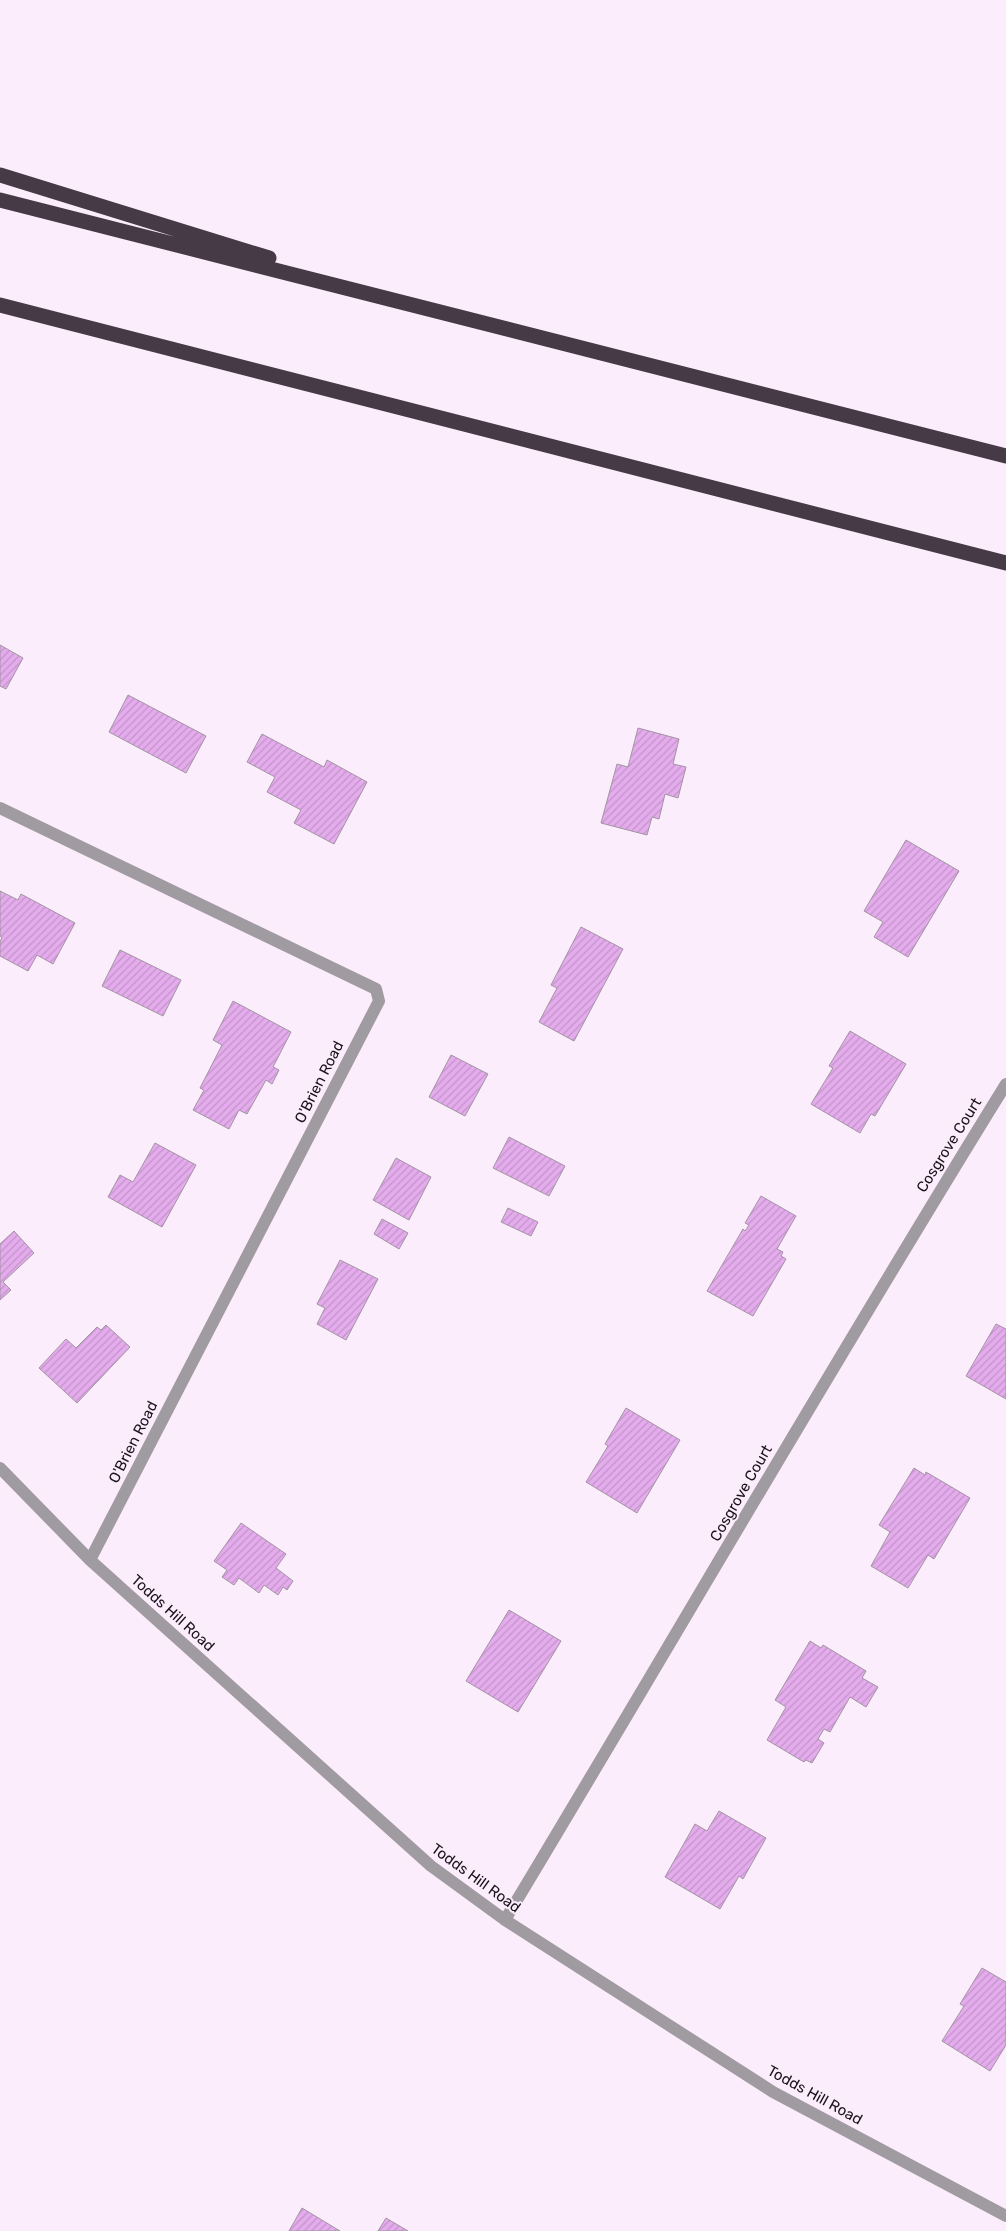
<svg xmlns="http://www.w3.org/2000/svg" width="1006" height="2231" font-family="Rubik,sans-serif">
  <defs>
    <pattern id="building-hatch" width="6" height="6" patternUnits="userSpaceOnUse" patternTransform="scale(1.25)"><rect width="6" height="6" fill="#e4acec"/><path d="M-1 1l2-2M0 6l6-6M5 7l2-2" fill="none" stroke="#c393ca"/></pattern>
  </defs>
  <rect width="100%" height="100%" fill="#fcedfd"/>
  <path fill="url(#building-hatch)" stroke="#a294a3" d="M 0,645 L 23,658 L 6,689 L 0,686 Z
    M 128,695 L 206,736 L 186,773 L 109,732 Z
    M 638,728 L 679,739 L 673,764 L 686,767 L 678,798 L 665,794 L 659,819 L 652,817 L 647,835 L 601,823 L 617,764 L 628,767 Z
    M 262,734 L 324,767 L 327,760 L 367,782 L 334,844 L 294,823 L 301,810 L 267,792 L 275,777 L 247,762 Z
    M 906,840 L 959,871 L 908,957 L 874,937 L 883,922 L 864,911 Z
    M 0,891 L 18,900 L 21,894 L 75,923 L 53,964 L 37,955 L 28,971 L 0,956 L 0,942 L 2,937 L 0,936 Z
    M 581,927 L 623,949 L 574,1041 L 539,1022 L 557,988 L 551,985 Z
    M 120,950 L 181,980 L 163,1016 L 102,986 Z
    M 233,1001 L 291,1032 L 273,1067 L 279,1070 L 272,1084 L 266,1080 L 247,1114 L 239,1110 L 229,1129 L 193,1110 L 204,1090 L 200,1088 L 222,1045 L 213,1040 Z
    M 850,1031 L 906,1064 L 875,1116 L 871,1114 L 860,1133 L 811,1104 L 833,1068 L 829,1066 Z
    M 451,1055 L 488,1074 L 465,1116 L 429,1097 Z
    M 509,1137 L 565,1166 L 549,1196 L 493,1168 Z
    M 155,1143 L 196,1165 L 162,1227 L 108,1197 L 120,1175 L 133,1182 Z
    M 396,1158 L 431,1177 L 409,1220 L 373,1200 Z
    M 761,1196 L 796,1216 L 777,1249 L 783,1252 L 781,1256 L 786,1259 L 753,1316 L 707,1291 L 743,1229 L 745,1231 L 749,1225 L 745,1223 Z
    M 508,1208 L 538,1222 L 531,1236 L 501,1222 Z
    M 382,1219 L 408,1233 L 399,1249 L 374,1234 Z
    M 14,1231 L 34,1253 L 3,1282 L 11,1290 L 0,1300 L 0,1244 Z
    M 340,1260 L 378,1279 L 346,1340 L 317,1324 L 325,1308 L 317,1304 Z
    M 996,1324 L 1006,1329 L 1006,1399 L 966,1376 Z
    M 106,1325 L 130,1347 L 77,1403 L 39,1368 L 66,1339 L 76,1348 L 97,1327 L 101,1330 Z
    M 626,1408 L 680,1440 L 637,1513 L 586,1482 L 608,1446 L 605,1444 Z
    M 914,1468 L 925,1475 L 926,1472 L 970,1498 L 934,1559 L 928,1555 L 908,1588 L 871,1566 L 890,1532 L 879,1525 Z
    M 241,1523 L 286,1554 L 276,1568 L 293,1581 L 287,1590 L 283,1587 L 278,1595 L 264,1585 L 259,1593 L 239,1578 L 234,1585 L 222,1577 L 227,1570 L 214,1561 Z
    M 509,1610 L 561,1641 L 518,1712 L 466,1681 Z
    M 810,1641 L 821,1648 L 823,1645 L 866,1671 L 862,1678 L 878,1687 L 866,1707 L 850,1697 L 830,1732 L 824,1729 L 818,1739 L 824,1743 L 812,1763 L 806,1760 L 804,1762 L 767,1740 L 786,1707 L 775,1700 Z
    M 719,1811 L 766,1838 L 743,1879 L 739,1876 L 720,1909 L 665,1877 L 695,1824 L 707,1831 Z
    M 982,1968 L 1006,1982 L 1006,2045 L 990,2071 L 942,2041 L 964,2006 L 960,2004 Z
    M 302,2208 L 340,2231 L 289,2231 Z
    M 386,2218 L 408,2231 L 378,2231 Z"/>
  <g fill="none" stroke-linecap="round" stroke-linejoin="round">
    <path stroke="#a09aa1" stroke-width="12" d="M 0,808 L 376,989 L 379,1001 L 90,1560
      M 0,1468 L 90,1560 L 431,1866 L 505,1920 L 773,2092 L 1006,2216
      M 505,1920 C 673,1641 835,1360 1006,1084"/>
    <path stroke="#463a47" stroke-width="15" d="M 0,175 L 269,258
      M 0,200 L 1006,456
      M 0,305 L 1006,563"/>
  </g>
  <g text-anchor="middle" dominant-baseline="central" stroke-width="4" stroke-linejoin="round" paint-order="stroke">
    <g font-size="15" fill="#1b151b" stroke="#fcedfd">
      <text transform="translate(319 1082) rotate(-63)">O'Brien Road</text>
      <text transform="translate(949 1145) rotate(-58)">Cosgrove Court</text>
      <text transform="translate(133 1442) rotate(-63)">O'Brien Road</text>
      <text transform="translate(741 1493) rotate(-60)">Cosgrove Court</text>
      <text transform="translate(173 1613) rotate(42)">Todds Hill Road</text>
      <text transform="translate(476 1878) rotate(36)">Todds Hill Road</text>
      <text transform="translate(815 2095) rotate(29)">Todds Hill Road</text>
    </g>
  </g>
</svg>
